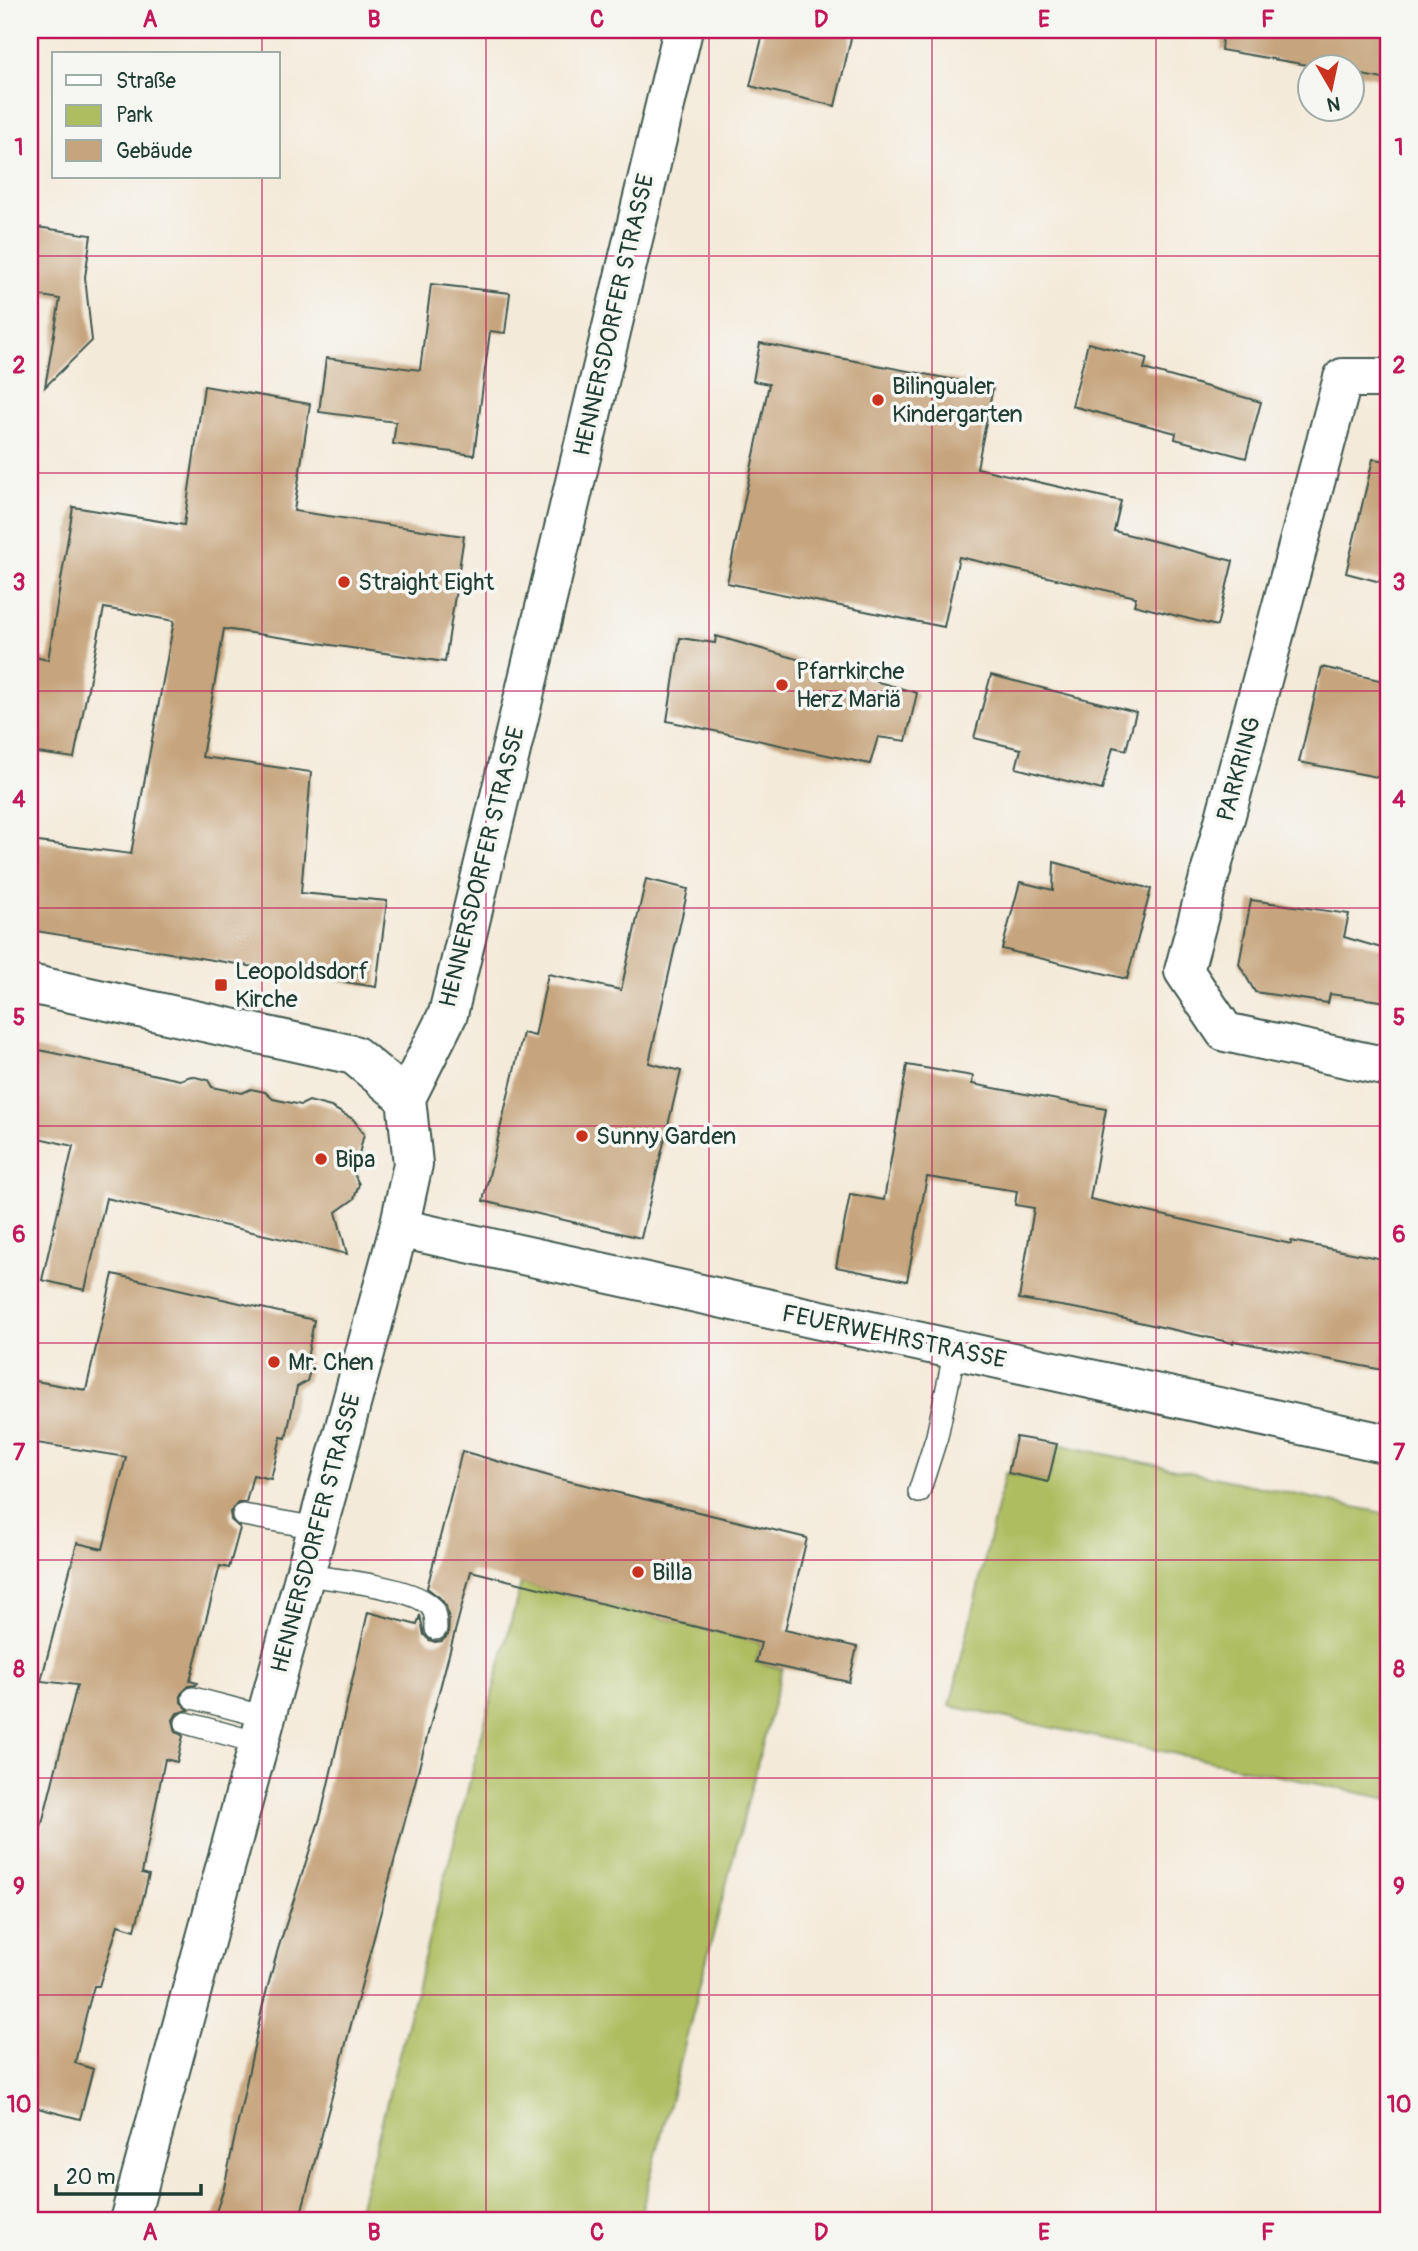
<svg xmlns="http://www.w3.org/2000/svg" width="1418" height="2251" font-family="Pangolin,sans-serif">
  <rect width="100%" height="100%" fill="#f6f6f2"/>
  <filter id="ink" filterUnits="userSpaceOnUse"><feTurbulence type="fractalNoise" baseFrequency=".0143" numOctaves="2"/><feDisplacementMap in="SourceGraphic" scale="14" xChannelSelector="R" yChannelSelector="G"/><feConvolveMatrix kernelMatrix="1 2 1 2 8 2 1 2 1" color-interpolation-filters="sRGB"/></filter>
  <filter id="wash" filterUnits="userSpaceOnUse"><feTurbulence type="fractalNoise" baseFrequency=".00686" numOctaves="4" result="noise"/><feDisplacementMap in="SourceGraphic" scale="28" xChannelSelector="R" yChannelSelector="G"/><feGaussianBlur stdDeviation="1.57" result="paint"/><feColorMatrix in="noise" values="0 0 0 0 0 0 0 0 0 0 0 0 0 0 0 0 0 1.4 0 .05"/><feComposite in="paint" operator="in"/></filter>
  <g filter="url(#wash)">
    <rect width="100%" height="100%" fill="#f4ead9"/>
    <path fill="#aebd60" stroke="#667d4a" stroke-width="2" d="M 1057,1444 L 1388,1514 L 1388,1799 L 950,1706 L 1005,1473 L 1048,1482 Z
      M 521,1583 L 761,1643 L 756,1662 L 782,1669 L 639,2221 L 356,2221 Z"/>
    <g id="blocks">
      <path fill="#c6a47d" d="M 764,30 L 832,30 L 852,34 L 835,106 L 750,86 Z
        M 1223,30 L 1388,30 L 1388,80 L 1352,73 L 1352,66 L 1313,66 L 1221,50 Z
        M 30,226 L 91,235 L 85,277 L 92,341 L 45,387 L 60,299 L 30,294 Z
        M 431,284 L 510,293 L 505,333 L 490,331 L 474,455 L 393,444 L 396,422 L 319,412 L 326,358 L 420,370 Z
        M 760,343 L 993,387 L 977,468 L 1121,501 L 1114,531 L 1233,561 L 1217,626 L 1134,605 L 1136,597 L 959,557 L 944,627 L 727,583 L 769,384 L 753,381 Z
        M 1088,343 L 1147,358 L 1144,369 L 1261,402 L 1246,458 L 1175,439 L 1176,433 L 1072,406 Z
        M 204,386 L 310,404 L 294,511 L 464,536 L 445,662 L 224,629 L 202,757 L 311,772 L 301,893 L 387,901 L 376,987 L 30,930 L 30,841 L 131,854 L 174,621 L 104,608 L 74,758 L 30,752 L 30,656 L 48,660 L 73,507 L 184,525 Z
        M 1373,459 L 1388,461 L 1388,584 L 1346,573 Z
        M 716,636 L 917,693 L 906,741 L 878,737 L 870,764 L 667,721 L 680,638 L 715,643 Z
        M 1322,667 L 1388,682 L 1388,779 L 1299,762 Z
        M 991,675 L 1136,712 L 1126,750 L 1113,747 L 1102,790 L 1016,768 L 1021,749 L 974,738 Z
        M 1054,862 L 1151,889 L 1127,979 L 1002,949 L 1020,882 L 1053,890 Z
        M 646,879 L 688,889 L 649,1063 L 681,1071 L 641,1238 L 483,1201 L 523,1033 L 535,1036 L 548,974 L 621,990 Z
        M 1251,900 L 1349,914 L 1344,937 L 1388,950 L 1388,1002 L 1330,994 L 1328,1003 L 1255,992 L 1239,964 Z
        M 30,1048 L 180,1080 L 191,1076 L 208,1080 L 212,1087 L 242,1093 L 251,1089 L 265,1092 L 273,1099 L 301,1105 L 309,1101 L 331,1107 L 353,1119 L 364,1134 L 354,1174 L 359,1184 L 354,1199 L 336,1212 L 347,1254 L 106,1198 L 85,1290 L 42,1280 L 73,1146 L 30,1136 Z
        M 907,1065 L 973,1076 L 972,1084 L 1106,1109 L 1090,1199 L 1291,1244 L 1291,1241 L 1388,1260 L 1388,1371 L 1234,1341 L 1233,1343 L 1085,1310 L 1019,1299 L 1034,1208 L 1015,1205 L 1017,1191 L 927,1177 L 907,1281 L 836,1267 L 850,1194 L 884,1200 Z
        M 113,1274 L 314,1320 L 307,1359 L 311,1367 L 307,1381 L 297,1387 L 286,1438 L 281,1437 L 271,1479 L 253,1475 L 246,1502 L 238,1503 L 230,1512 L 231,1520 L 240,1528 L 229,1568 L 220,1566 L 190,1681 L 197,1683 L 196,1685 L 189,1686 L 181,1694 L 181,1702 L 189,1710 L 177,1713 L 173,1720 L 176,1732 L 183,1736 L 177,1762 L 165,1759 L 142,1873 L 149,1875 L 135,1930 L 118,1925 L 99,1986 L 94,1986 L 86,2015 L 75,2063 L 93,2069 L 80,2119 L 30,2106 L 30,1871 L 77,1685 L 41,1681 L 77,1543 L 103,1549 L 126,1457 L 30,1442 L 30,1380 L 86,1390 Z
        M 1016,1437 L 1057,1444 L 1048,1482 L 1008,1473 Z
        M 462,1451 L 556,1478 L 807,1538 L 785,1630 L 857,1647 L 849,1682 L 756,1662 L 761,1643 L 471,1571 L 299,2221 L 213,2221 L 224,2188 L 263,2004 L 278,1949 L 321,1815 L 368,1612 L 417,1625 L 420,1615 L 424,1635 L 429,1640 L 435,1642 L 442,1641 L 448,1635 L 449,1620 L 446,1606 L 440,1598 L 427,1588 Z"/>
    </g>
  </g>
  <g filter="url(#ink)">
    <use href="#blocks" fill-opacity="0" stroke="#3f574d" stroke-width="2"/>
    <g fill="none" stroke-linecap="round" stroke-linejoin="round">
      <defs>
        <path id="lane" d="M 919,1492 L 937,1436 L 955,1350
          M 243,1515 L 318,1528
          M 305,1575 C 332,1579 417,1587 432,1608 C 436,1614 436,1623 436,1629
          M 193,1698 L 266,1717
          M 186,1723 L 259,1743"/>
        <path id="street" d="M 1388,378 L 1343,378 L 1184,971 L 1225,1032 L 1388,1067
          M 399,1228 L 1388,1444"/>
        <path id="secondary" d="M 30,984 L 354,1055 L 406,1098
          M 129,2221 L 399,1228 L 413,1164 L 406,1098 L 448,1014 L 683,30"/>
      </defs>
      <use href="#lane" stroke="#3f574d" stroke-width="24"/>
      <use href="#street" stroke="#3f574d" stroke-width="42"/>
      <use href="#secondary" stroke="#3f574d" stroke-width="42"/>
      <use href="#lane" stroke="#fff" stroke-width="21"/>
      <use href="#street" stroke="#fff" stroke-width="38"/>
      <use href="#secondary" stroke="#fff" stroke-width="38"/>
    </g>
  </g>
  <path fill="none" stroke="#c2185b" stroke-width="2" stroke-opacity="0.55" d="M 262,30 L 262,54M 486,30 L 486,2221M 709,30 L 709,2221M 932,30 L 932,2221M 1156,30 L 1156,2221M 262,177 L 262,2221M 30,256 L 1388,256M 30,473 L 1388,473M 30,691 L 1388,691M 30,908 L 1388,908M 30,1126 L 1388,1126M 30,1343 L 1388,1343M 30,1560 L 1388,1560M 30,1778 L 1388,1778M 30,1995 L 1388,1995"/>
  <g fill="#c8321e" stroke="#f6f6f2" stroke-width="2.5">
    <circle cx="878" cy="400" r="7"/>
    <circle cx="344" cy="582" r="7"/>
    <circle cx="782" cy="685" r="7"/>
    <rect x="214" y="978" width="14" height="14" rx="3.5"/>
    <circle cx="582" cy="1136" r="7"/>
    <circle cx="321" cy="1159" r="7"/>
    <circle cx="274" cy="1362" r="7"/>
    <circle cx="638" cy="1572" r="7"/>
  </g>
  <g text-anchor="middle" dominant-baseline="central" stroke-width="7" stroke-linejoin="round" paint-order="stroke">
    <g font-size="24" fill="#1f3d34" stroke="#f6f6f2">
      <text transform="translate(614 315) rotate(-77)">HENNERSDORFER STRASSE</text>
      <text transform="translate(1239 769) rotate(-75)">PARKRING</text>
      <text transform="translate(482 867) rotate(-76)">HENNERSDORFER STRASSE</text>
      <text transform="translate(894 1337) rotate(12)">FEUERWEHRSTRASSE</text>
      <text transform="translate(316 1533) rotate(-75)">HENNERSDORFER STRASSE</text>
    </g>
    <g font-size="24" fill="#1f3d34" stroke="#f6f6f2" text-anchor="start">
      <text x="892" y="386">Bilingualer<tspan x="892" dy="28">Kindergarten</tspan></text>
      <text x="358" y="582">Straight Eight</text>
      <text x="796" y="671">Pfarrkirche<tspan x="796" dy="28">Herz Mariä</tspan></text>
      <text x="235" y="971">Leopoldsdorf<tspan x="235" dy="28">Kirche</tspan></text>
      <text x="596" y="1136">Sunny Garden</text>
      <text x="335" y="1159">Bipa</text>
      <text x="288" y="1362">Mr. Chen</text>
      <text x="652" y="1572">Billa</text>
    </g>
  </g>
  <rect width="1418" height="2251" fill="none" stroke="#f6f6f2" stroke-width="77"/>
  <rect x="52" y="52" width="228" height="126" fill="#f6f6f2" stroke="#a0aca6" stroke-width="2"/>
  <rect x="66" y="75" width="35" height="10" fill="#ffffff" stroke="#a0aca6" stroke-width="2"/>
  <text x="116" y="88" font-size="21" fill="#1f3d34">Straße</text>
  <rect x="66" y="105" width="35" height="21" fill="#aebd60" stroke="#a0aca6" stroke-width="2"/>
  <text x="116" y="122" font-size="21" fill="#1f3d34">Park</text>
  <rect x="66" y="140" width="35" height="21" fill="#c6a47d" stroke="#a0aca6" stroke-width="2"/>
  <text x="116" y="158" font-size="21" fill="#1f3d34">Gebäude</text>
  <g transform="translate(1331 88) rotate(171)"><circle r="33" fill="#f6f6f2" stroke="#a0aca6" stroke-width="2"/>
  <path d="M0-5L12 26L0 18L-12 26Z" fill="#c8321e"/>
  <text y="-10" font-size="19" font-weight="bold" text-anchor="middle" fill="#1f3d34">N</text>
  </g>
  <path d="M56 2184v10h145v-10" fill="none" stroke="#1f3d34" stroke-width="3.5"/>
  <text x="66" y="2184" font-size="21" fill="#1f3d34" stroke="#f6f6f2" stroke-width="5" paint-order="stroke">20 m</text>
  <rect x="38" y="38" width="1342" height="2174" fill="none" stroke="#c2185b" stroke-width="2.5"/>
  <g font-size="23" text-anchor="middle" font-weight="bold" fill="#c2185b">
    <text x="150" y="27">A</text>
    <text x="374" y="27">B</text>
    <text x="597" y="27">C</text>
    <text x="821" y="27">D</text>
    <text x="1044" y="27">E</text>
    <text x="1268" y="27">F</text>
    <text x="19" y="155">1</text>
    <text x="1399" y="155">1</text>
    <text x="19" y="373">2</text>
    <text x="1399" y="373">2</text>
    <text x="19" y="590">3</text>
    <text x="1399" y="590">3</text>
    <text x="19" y="807">4</text>
    <text x="1399" y="807">4</text>
    <text x="19" y="1025">5</text>
    <text x="1399" y="1025">5</text>
    <text x="19" y="1242">6</text>
    <text x="1399" y="1242">6</text>
    <text x="19" y="1460">7</text>
    <text x="1399" y="1460">7</text>
    <text x="19" y="1677">8</text>
    <text x="1399" y="1677">8</text>
    <text x="19" y="1894">9</text>
    <text x="1399" y="1894">9</text>
    <text x="19" y="2112">10</text>
    <text x="1399" y="2112">10</text>
    <text x="150" y="2240">A</text>
    <text x="374" y="2240">B</text>
    <text x="597" y="2240">C</text>
    <text x="821" y="2240">D</text>
    <text x="1044" y="2240">E</text>
    <text x="1268" y="2240">F</text>
  </g>
</svg>
